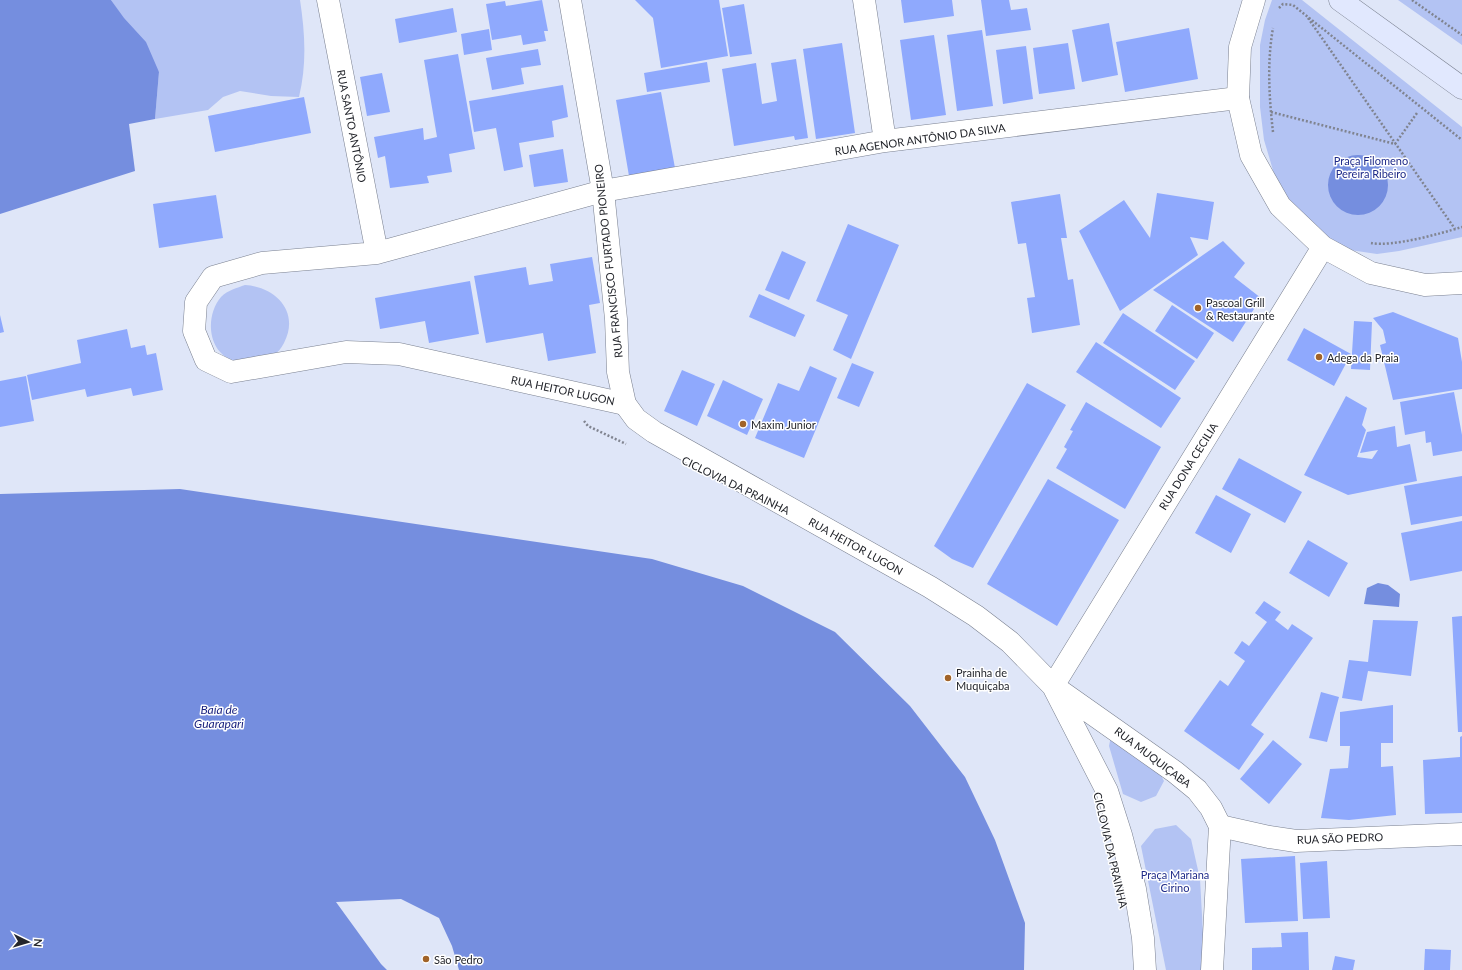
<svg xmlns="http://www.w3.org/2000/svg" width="1462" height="970" font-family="Lato,sans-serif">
  <rect width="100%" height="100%" fill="#dfe6f8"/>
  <path fill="#b3c3f3" d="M 111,0 L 300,0 C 305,33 307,64 299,97 L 271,96 L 240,91 L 223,97 L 208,110 L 155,119 L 159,72 Z
    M 1272,0 L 1302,0 L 1462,127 L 1462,237 L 1399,251 L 1377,254 L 1350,250 L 1326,242 L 1278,187 L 1264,140 L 1260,107 L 1260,45 L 1265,20 Z
    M 1398,0 L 1462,0 L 1462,45 Z
    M 245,285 C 276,287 300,312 284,343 C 278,355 270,358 258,359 C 251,360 239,364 234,361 C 207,352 205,316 221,297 C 228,290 237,288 245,285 Z
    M 1111,736 L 1157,768 L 1164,781 L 1156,796 L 1141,802 L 1123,794 L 1109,746 Z
    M 1176,825 L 1191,839 L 1200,879 L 1205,970 L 1166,970 L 1141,846 L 1155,829 Z"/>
  <path fill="#758edf" d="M 0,0 L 111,0 L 124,18 L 146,42 L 159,72 L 155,119 L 129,124 L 135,171 L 0,214 Z
    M1328 185a30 30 0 1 1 60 0a30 30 0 1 1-60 0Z
    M 180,489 L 652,559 L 743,586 L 835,632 L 910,706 L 965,777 L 995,840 L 1025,923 L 1024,970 L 459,970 L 452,946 L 439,918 L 401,899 L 336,902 L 381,964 L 387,970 L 0,970 L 0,494 Z
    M 1378,583 L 1388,585 L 1400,594 L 1399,607 L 1364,604 L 1367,588 Z"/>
  <path fill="#8fa9fd" d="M 542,0 L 548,31 L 544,31 L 546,41 L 523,45 L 521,35 L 492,40 L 486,4 L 505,1 L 506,6 Z
    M 635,0 L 719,0 L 728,56 L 661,68 L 653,18 Z
    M 901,0 L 952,0 L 954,16 L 904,23 Z
    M 981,0 L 1009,0 L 1011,10 L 1027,8 L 1031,30 L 986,36 Z
    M 744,4 L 752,54 L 730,57 L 722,8 Z
    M 453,8 L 457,32 L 399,43 L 395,19 Z
    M 1109,23 L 1118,75 L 1082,82 L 1072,30 Z
    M 1189,28 L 1198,79 L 1125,92 L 1116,42 Z
    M 489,29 L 492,50 L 464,55 L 461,34 Z
    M 982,30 L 993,106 L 957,111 L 947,35 Z
    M 934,35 L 946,115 L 911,120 L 900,40 Z
    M 842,43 L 855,133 L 816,139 L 803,49 Z
    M 1068,43 L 1075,89 L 1039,94 L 1033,48 Z
    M 1026,46 L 1033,99 L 1003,104 L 996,50 Z
    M 538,49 L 541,65 L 521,68 L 524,84 L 492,90 L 486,58 Z
    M 458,54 L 475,149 L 449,154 L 452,172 L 427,176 L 429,183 L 390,188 L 385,156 L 378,158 L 374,137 L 423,128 L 424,140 L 437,137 L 424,60 Z
    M 796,59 L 808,138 L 795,140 L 794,136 L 734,146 L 722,69 L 756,63 L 762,104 L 777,101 L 771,63 Z
    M 707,62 L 710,82 L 647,92 L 644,73 Z
    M 382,73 L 390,112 L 367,116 L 360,77 Z
    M 563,85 L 568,117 L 552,121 L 554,137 L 519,143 L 523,167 L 504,171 L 496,128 L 474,132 L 469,101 Z
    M 661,92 L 675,168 L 629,176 L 616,100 Z
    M 304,97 L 311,133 L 215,152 L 208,116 Z
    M 563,149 L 568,182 L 534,187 L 529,155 Z
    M 1157,193 L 1214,202 L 1208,240 L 1190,237 L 1198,255 L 1120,311 L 1079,231 L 1124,200 L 1150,238 Z
    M 1060,194 L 1067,238 L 1061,238 L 1068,280 L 1073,279 L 1080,325 L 1032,333 L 1027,298 L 1035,297 L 1026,243 L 1018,244 L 1011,202 Z
    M 216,195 L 223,238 L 159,248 L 153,204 Z
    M 848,224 L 899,245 L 851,359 L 833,350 L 848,315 L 816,301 Z
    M 1223,241 L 1245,263 L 1234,277 L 1261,298 L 1233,342 L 1153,290 Z
    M 782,251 L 806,262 L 789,300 L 765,290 Z
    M 592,257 L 600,303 L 589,305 L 596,353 L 548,361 L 543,333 L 486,343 L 474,276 L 526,267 L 529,285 L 553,281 L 550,264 Z
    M 470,281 L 479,334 L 429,343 L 425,321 L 380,329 L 375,298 Z
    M 759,294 L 805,315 L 795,337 L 749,317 Z
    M 1172,305 L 1214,333 L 1197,359 L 1155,331 Z
    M 1393,312 L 1458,338 L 1462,362 L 1462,389 L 1393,400 L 1380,345 L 1386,343 L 1383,330 L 1373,318 Z
    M 1123,313 L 1195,361 L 1175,390 L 1103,343 Z
    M 0,315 L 4,332 L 0,333 Z
    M 1354,321 L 1372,322 L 1370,370 L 1351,369 Z
    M 1304,328 L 1351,354 L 1334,386 L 1287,360 Z
    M 127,329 L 131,348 L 145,345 L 147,355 L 156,353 L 163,390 L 133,396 L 131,388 L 87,397 L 85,389 L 32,400 L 27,375 L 81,363 L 77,340 Z
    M 1096,342 L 1181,398 L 1161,428 L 1076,372 Z
    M 852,363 L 874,372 L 859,407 L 837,398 Z
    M 810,366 L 837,378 L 804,458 L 755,438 L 778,383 L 799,391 Z
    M 682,370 L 715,384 L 697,426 L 664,411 Z
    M 26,376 L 34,421 L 0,427 L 0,381 Z
    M 723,380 L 763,399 L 747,435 L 707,416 Z
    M 1027,383 L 1066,405 L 973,568 L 952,559 L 934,546 Z
    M 1454,392 L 1462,435 L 1462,451 L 1433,456 L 1431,442 L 1426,443 L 1425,431 L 1405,435 L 1400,402 Z
    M 1346,396 L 1367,408 L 1362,425 L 1366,430 L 1357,457 L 1372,459 L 1378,450 L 1360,453 L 1367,432 L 1395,426 L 1397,447 L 1410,444 L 1417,481 L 1348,495 L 1304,475 Z
    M 1086,402 L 1161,447 L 1125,509 L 1056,468 L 1067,449 L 1064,447 L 1073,431 L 1070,430 Z
    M 1239,458 L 1302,492 L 1285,523 L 1222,489 Z
    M 1462,476 L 1462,516 L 1411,525 L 1404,486 Z
    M 1048,479 L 1119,520 L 1057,626 L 987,584 Z
    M 1216,495 L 1251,514 L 1231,553 L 1195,533 Z
    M 1462,521 L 1462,571 L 1410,581 L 1401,533 Z
    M 1308,540 L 1348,563 L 1329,597 L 1289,573 Z
    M 1264,601 L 1281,612 L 1275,620 L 1288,630 L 1292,624 L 1313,638 L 1251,725 L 1264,734 L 1239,770 L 1184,731 L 1220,680 L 1228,686 L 1245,661 L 1234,653 L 1242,641 L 1249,646 L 1267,622 L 1255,613 Z
    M 1462,616 L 1462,732 L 1458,732 L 1452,617 Z
    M 1373,620 L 1418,621 L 1411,676 L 1368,671 L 1362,701 L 1342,698 L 1349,660 L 1368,662 Z
    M 1321,692 L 1339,697 L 1327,742 L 1309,738 Z
    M 1393,705 L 1393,743 L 1381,743 L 1381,767 L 1393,766 L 1396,815 L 1349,820 L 1321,818 L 1330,769 L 1348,768 L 1350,746 L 1340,746 L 1340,712 Z
    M 1462,736 L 1462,813 L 1425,814 L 1423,760 L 1460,757 L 1460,737 Z
    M 1273,740 L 1302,764 L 1269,804 L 1240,779 Z
    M 1295,856 L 1298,921 L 1245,923 L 1241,859 Z
    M 1327,861 L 1330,918 L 1303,919 L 1300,863 Z
    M 1308,932 L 1309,970 L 1252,970 L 1252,948 L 1282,947 L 1281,933 Z
    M 1425,949 L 1451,950 L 1450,970 L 1424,970 Z
    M 1335,956 L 1355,960 L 1353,970 L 1332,970 Z"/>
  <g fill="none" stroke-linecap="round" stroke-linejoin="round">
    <defs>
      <path id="minor" d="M 328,0 L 377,253
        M 864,0 L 885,141
        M 625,404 L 399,354 L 346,352 L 231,372 L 206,360 L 194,331 L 196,302 L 213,277 L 262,263 L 377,253 L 603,191 L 885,141 L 1238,98
        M 1220,826 L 1269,837 L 1296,841 L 1462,834"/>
      <path id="tertiary" d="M 570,0 L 603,191 L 616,319 L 618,372 L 625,404 L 636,419 L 654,432 L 930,587 L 976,616 L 1010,642 L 1053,686 L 1107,791 L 1121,835 L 1135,889 L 1143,938 L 1145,970
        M 1254,0 L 1240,47 L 1238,98 L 1251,155 L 1280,206 L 1323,247 L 1371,273 L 1425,285 L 1462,283
        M 1212,970 L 1220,826 L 1211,808 L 1197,790 L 1175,772 L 1053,686 L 1323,247"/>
      <path id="secondary" d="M 1340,0 L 1462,88"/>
    </defs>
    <use href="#minor" stroke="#7a8090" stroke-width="23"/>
    <use href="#tertiary" stroke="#7a8090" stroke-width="23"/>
    <use href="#secondary" stroke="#7a8090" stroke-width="23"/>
    <path stroke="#808490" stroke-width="2.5" stroke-dasharray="2 2" stroke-linecap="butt" d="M 1412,0 L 1462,35
      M 1279,8 L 1283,4 L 1293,5 L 1462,140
      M 1308,18 L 1455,229
      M 1271,112 L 1395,144 L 1417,113
      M 1273,132 C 1269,97 1267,62 1273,28
      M 1371,243 C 1393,247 1439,234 1462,227
      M 584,421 L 588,426 L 626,444"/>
    <use href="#minor" stroke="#fff" stroke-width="22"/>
    <use href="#tertiary" stroke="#fff" stroke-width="22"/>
    <use href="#secondary" stroke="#e1e8fe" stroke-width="22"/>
  </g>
  <g fill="#a16329" stroke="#fff" stroke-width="1.5">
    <circle cx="1198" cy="308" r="4"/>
    <circle cx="1319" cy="357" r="4"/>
    <circle cx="743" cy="424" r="4"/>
    <circle cx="948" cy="678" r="4"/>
    <circle cx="426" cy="959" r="4"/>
  </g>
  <g text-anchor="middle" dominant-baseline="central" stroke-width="3" stroke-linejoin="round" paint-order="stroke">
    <g font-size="11" fill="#24262c" stroke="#fff">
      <text transform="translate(352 126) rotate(79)">RUA SANTO ANTÔNIO</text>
      <text transform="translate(920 139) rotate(-8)">RUA AGENOR ANTÔNIO DA SILVA</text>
      <text transform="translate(608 261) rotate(-96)">RUA FRANCISCO FURTADO PIONEIRO</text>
      <text transform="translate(563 390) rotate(12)">RUA HEITOR LUGON</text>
      <text transform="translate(1188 466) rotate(-58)">RUA DONA CECILIA</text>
      <text transform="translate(736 485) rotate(26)">CICLOVIA DA PRAINHA</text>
      <text transform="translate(856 546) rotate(29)">RUA HEITOR LUGON</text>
      <text transform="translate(1153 757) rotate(37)">RUA MUQUIÇABA</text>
      <text transform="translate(1340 838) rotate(-2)">RUA SÃO PEDRO</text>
      <text transform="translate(1111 850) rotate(77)">CICLOVIA DA PRAINHA</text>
    </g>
    <g font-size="11" fill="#1f2b89" stroke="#fff">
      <text x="1371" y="160">Praça Filomeno<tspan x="1371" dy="13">Pereira Ribeiro</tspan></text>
      <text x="1175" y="874">Praça Mariana<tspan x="1175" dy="13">Cirino</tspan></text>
    </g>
    <g font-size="11" fill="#24262c" stroke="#fff" text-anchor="start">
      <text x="1206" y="302">Pascoal Grill<tspan x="1206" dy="13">&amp; Restaurante</tspan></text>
      <text x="1327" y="357">Adega da Praia</text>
      <text x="751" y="424">Maxim Junior</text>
      <text x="956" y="672">Prainha de<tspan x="956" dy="13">Muquiçaba</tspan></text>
      <text x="434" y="959">São Pedro</text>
    </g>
    <g font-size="12" font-style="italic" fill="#171f7d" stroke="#fff">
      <text x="219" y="709">Baía de<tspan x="219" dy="14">Guarapari</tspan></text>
    </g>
  </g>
  <g transform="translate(28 942) rotate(95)" stroke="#ffffff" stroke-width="3" paint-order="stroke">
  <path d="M0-3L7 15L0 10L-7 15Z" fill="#24262c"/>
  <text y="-6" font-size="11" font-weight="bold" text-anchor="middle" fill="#24262c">N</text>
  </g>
</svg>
